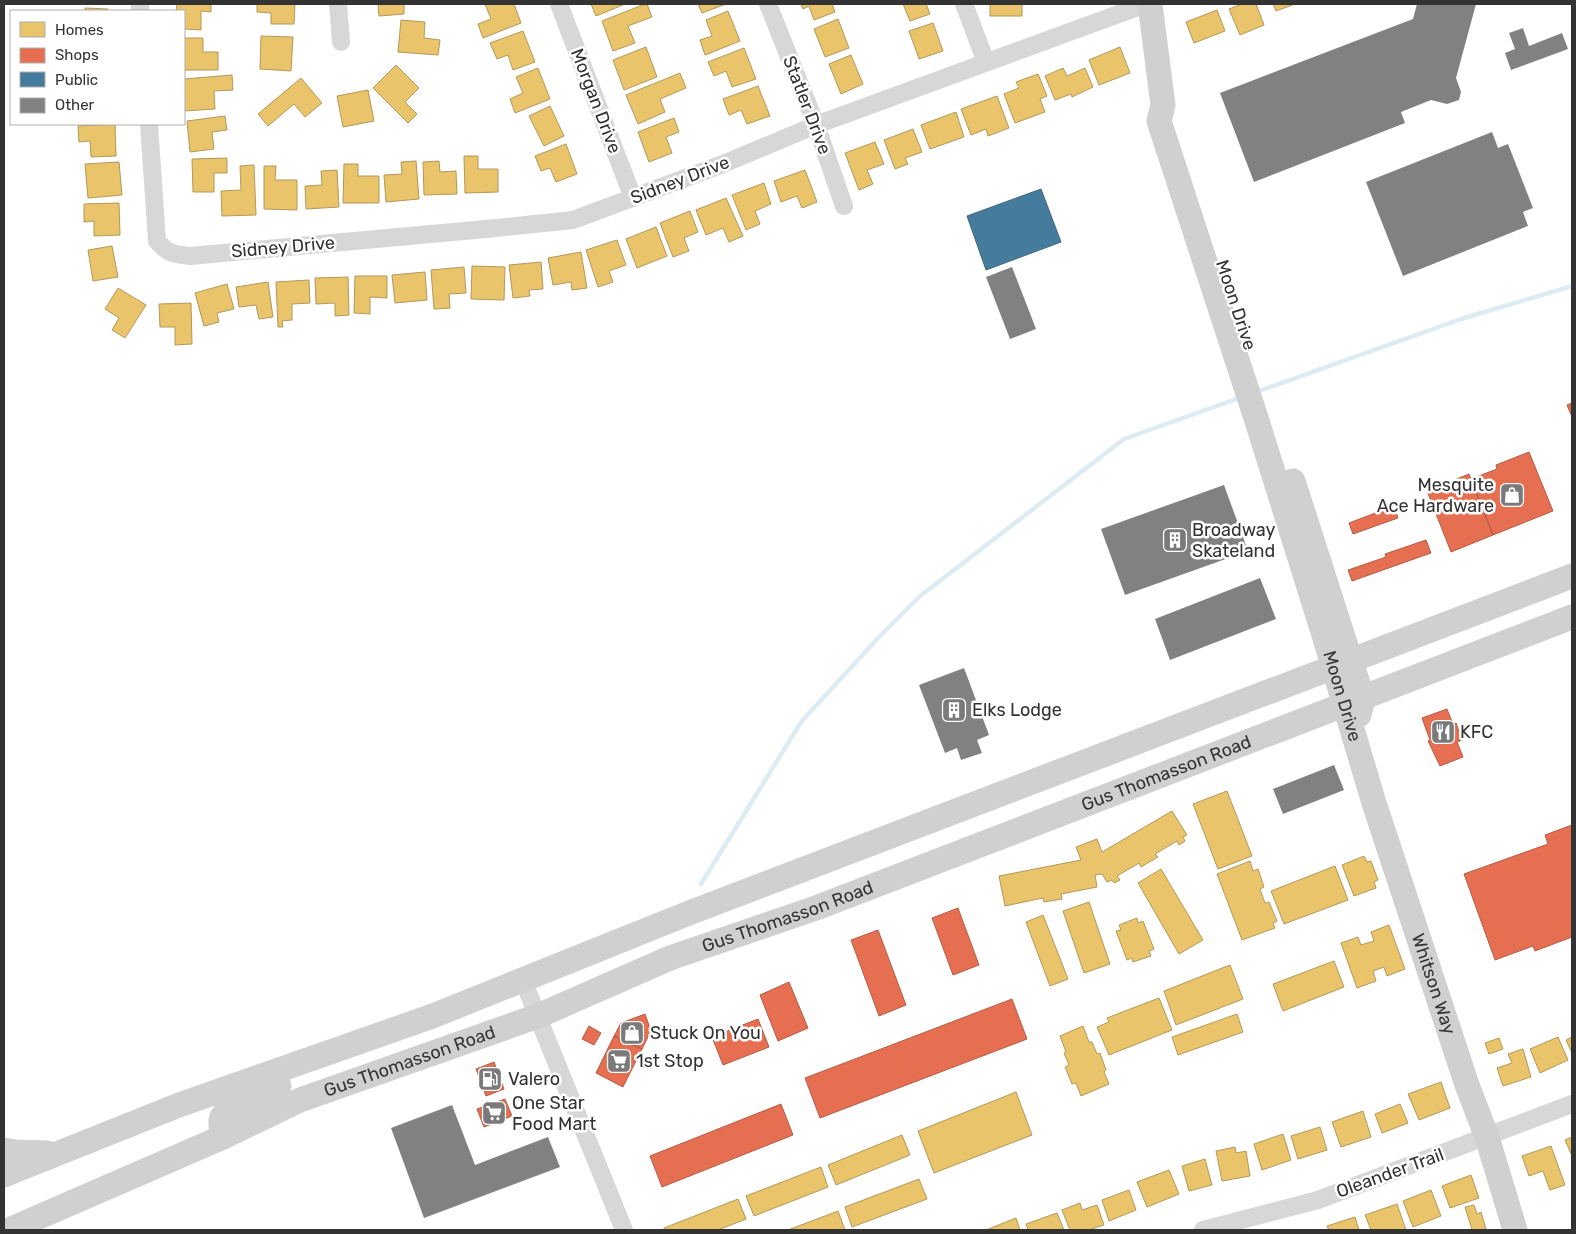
<svg xmlns="http://www.w3.org/2000/svg" width="1576" height="1234" font-family="Rubik,sans-serif">
  <rect width="100%" height="100%" fill="#fff"/>
  <path fill="#e9c46a" stroke="#b2985a" d="M 177,4 L 211,4 L 211,12 L 201,11 L 201,30 L 184,29 L 184,11 L 176,11 Z
    M 257,4 L 295,4 L 294,24 L 271,24 L 271,13 L 257,12 Z
    M 378,4 L 404,4 L 404,14 L 379,16 Z
    M 485,4 L 514,4 L 521,23 L 483,38 L 478,24 L 491,19 Z
    M 591,4 L 625,4 L 596,16 Z
    M 645,4 L 647,4 L 652,17 L 628,26 L 635,43 L 613,51 L 602,21 Z
    M 698,4 L 726,4 L 702,13 Z
    M 801,4 L 832,4 L 835,12 L 814,20 L 809,6 L 803,9 Z
    M 903,4 L 926,4 L 930,14 L 910,21 Z
    M 990,4 L 1022,4 L 1022,16 L 990,16 Z
    M 1242,4 L 1256,4 L 1264,25 L 1240,35 L 1229,9 Z
    M 1273,4 L 1295,4 L 1276,11 Z
    M 85,8 L 108,9 L 108,11 L 85,11 Z
    M 1217,10 L 1225,31 L 1194,43 L 1186,22 Z
    M 728,11 L 740,41 L 705,55 L 700,40 L 712,36 L 706,20 Z
    M 838,19 L 849,48 L 825,57 L 814,29 Z
    M 401,20 L 425,22 L 424,38 L 440,40 L 438,55 L 398,52 Z
    M 933,23 L 943,51 L 919,59 L 909,31 Z
    M 523,31 L 535,62 L 513,70 L 508,55 L 497,59 L 490,43 Z
    M 261,36 L 293,37 L 291,71 L 260,69 Z
    M 184,38 L 203,38 L 203,52 L 218,52 L 218,70 L 184,70 Z
    M 646,47 L 657,77 L 624,90 L 613,60 Z
    M 1120,47 L 1130,73 L 1099,85 L 1089,60 Z
    M 744,48 L 756,79 L 732,87 L 726,71 L 714,76 L 708,62 Z
    M 851,55 L 863,84 L 841,94 L 829,64 Z
    M 396,65 L 419,88 L 405,102 L 417,114 L 408,123 L 373,88 Z
    M 538,68 L 550,99 L 515,113 L 510,99 L 523,93 L 516,77 Z
    M 1063,68 L 1067,76 L 1085,68 L 1093,87 L 1072,97 L 1071,94 L 1055,100 L 1045,76 Z
    M 680,73 L 686,88 L 660,99 L 665,112 L 638,124 L 626,95 Z
    M 1038,74 L 1047,96 L 1040,99 L 1045,112 L 1015,123 L 1004,94 L 1019,88 L 1016,82 Z
    M 232,75 L 233,90 L 214,91 L 215,109 L 184,111 L 184,79 Z
    M 301,78 L 322,103 L 305,117 L 294,104 L 268,126 L 258,114 Z
    M 758,86 L 770,116 L 747,124 L 741,110 L 729,115 L 723,99 Z
    M 368,90 L 374,121 L 343,127 L 337,96 Z
    M 997,96 L 1009,128 L 988,136 L 986,129 L 971,135 L 961,109 Z
    M 550,106 L 564,136 L 544,146 L 529,116 Z
    M 956,112 L 964,137 L 930,149 L 921,125 Z
    M 225,116 L 227,130 L 212,132 L 214,149 L 190,152 L 187,121 Z
    M 674,118 L 679,132 L 666,137 L 672,153 L 649,162 L 638,132 Z
    M 115,124 L 116,156 L 91,157 L 90,141 L 79,142 L 78,126 Z
    M 913,129 L 922,152 L 905,158 L 908,164 L 895,169 L 884,140 Z
    M 875,142 L 884,164 L 867,170 L 873,184 L 859,190 L 845,153 Z
    M 566,144 L 577,174 L 556,182 L 550,168 L 541,171 L 535,156 Z
    M 464,156 L 478,156 L 478,169 L 498,169 L 498,192 L 465,193 Z
    M 227,158 L 227,173 L 214,173 L 214,192 L 193,192 L 192,159 Z
    M 416,161 L 419,199 L 386,202 L 384,175 L 402,174 L 401,162 Z
    M 439,161 L 440,172 L 456,171 L 457,194 L 424,195 L 423,162 Z
    M 119,162 L 122,195 L 88,198 L 85,164 Z
    M 344,164 L 358,164 L 358,176 L 379,176 L 379,203 L 343,203 Z
    M 254,165 L 256,215 L 222,216 L 221,191 L 241,190 L 240,166 Z
    M 264,166 L 276,166 L 275,180 L 297,180 L 297,210 L 264,209 Z
    M 337,170 L 339,207 L 306,209 L 305,186 L 322,185 L 321,171 Z
    M 805,170 L 817,202 L 802,208 L 797,196 L 781,202 L 774,181 Z
    M 764,183 L 771,204 L 755,211 L 760,224 L 746,230 L 732,195 Z
    M 726,198 L 743,236 L 729,242 L 723,228 L 706,235 L 696,210 Z
    M 119,203 L 120,235 L 94,236 L 94,221 L 84,222 L 84,204 Z
    M 690,211 L 698,232 L 684,238 L 689,251 L 673,257 L 660,223 Z
    M 656,227 L 667,256 L 637,268 L 626,239 Z
    M 617,240 L 626,265 L 609,271 L 613,282 L 598,287 L 586,250 Z
    M 112,246 L 118,277 L 93,281 L 88,250 Z
    M 581,252 L 587,288 L 572,290 L 571,282 L 553,285 L 548,258 Z
    M 541,262 L 543,289 L 529,290 L 530,296 L 513,298 L 509,265 Z
    M 472,266 L 505,267 L 504,300 L 471,299 Z
    M 464,267 L 466,293 L 449,294 L 450,308 L 434,309 L 431,270 Z
    M 425,272 L 427,300 L 395,303 L 392,275 Z
    M 355,276 L 387,276 L 387,298 L 370,297 L 370,314 L 354,313 Z
    M 348,277 L 349,315 L 335,316 L 335,303 L 316,304 L 315,278 Z
    M 309,280 L 310,303 L 292,304 L 292,320 L 282,321 L 283,327 L 278,327 L 276,282 Z
    M 268,282 L 273,317 L 259,319 L 256,305 L 239,307 L 236,287 Z
    M 227,284 L 234,309 L 217,313 L 219,322 L 204,326 L 195,293 Z
    M 118,288 L 146,305 L 125,338 L 112,330 L 119,318 L 105,309 Z
    M 191,303 L 192,344 L 175,345 L 175,327 L 160,327 L 159,304 Z
    M 1227,791 L 1252,856 L 1218,869 L 1193,804 Z
    M 1172,811 L 1187,835 L 1183,837 L 1185,841 L 1179,845 L 1177,841 L 1155,854 L 1158,857 L 1141,867 L 1139,863 L 1117,876 L 1120,880 L 1114,883 L 1112,880 L 1107,882 L 1102,874 L 1095,875 L 1097,887 L 1061,894 L 1062,899 L 1044,902 L 1043,898 L 1005,906 L 999,876 L 1081,860 L 1076,847 L 1097,839 L 1102,852 Z
    M 1364,856 L 1367,862 L 1371,861 L 1378,880 L 1374,882 L 1376,888 L 1354,896 L 1342,865 Z
    M 1250,861 L 1253,871 L 1258,869 L 1264,887 L 1260,889 L 1265,903 L 1269,902 L 1277,921 L 1273,923 L 1275,928 L 1242,940 L 1217,874 Z
    M 1335,866 L 1348,900 L 1284,924 L 1271,891 Z
    M 1161,869 L 1203,940 L 1179,954 L 1138,883 Z
    M 1089,902 L 1110,964 L 1084,973 L 1063,911 Z
    M 1043,915 L 1068,979 L 1050,986 L 1026,922 Z
    M 1137,918 L 1138,923 L 1143,921 L 1154,949 L 1149,951 L 1151,956 L 1133,962 L 1132,958 L 1127,960 L 1116,931 L 1121,930 L 1119,925 Z
    M 1389,925 L 1405,969 L 1387,976 L 1384,967 L 1373,971 L 1376,981 L 1357,988 L 1341,943 L 1358,937 L 1361,945 L 1374,941 L 1371,932 Z
    M 1334,961 L 1344,987 L 1283,1011 L 1273,984 Z
    M 1230,965 L 1243,999 L 1176,1025 L 1164,991 Z
    M 1159,998 L 1172,1030 L 1109,1055 L 1097,1027 L 1109,1022 L 1107,1018 Z
    M 1237,1014 L 1243,1032 L 1178,1055 L 1172,1037 Z
    M 1083,1026 L 1089,1042 L 1092,1042 L 1097,1054 L 1100,1053 L 1106,1070 L 1104,1072 L 1109,1084 L 1081,1096 L 1076,1083 L 1072,1084 L 1065,1067 L 1069,1065 L 1064,1053 L 1066,1052 L 1060,1036 Z
    M 1558,1037 L 1568,1060 L 1540,1073 L 1530,1049 Z
    M 1572,1037 L 1572,1053 L 1566,1040 Z
    M 1499,1038 L 1503,1049 L 1489,1054 L 1485,1043 Z
    M 1523,1049 L 1531,1077 L 1503,1086 L 1497,1068 L 1512,1063 L 1508,1054 Z
    M 1441,1082 L 1450,1108 L 1419,1120 L 1408,1094 Z
    M 1016,1092 L 1032,1135 L 934,1173 L 918,1131 Z
    M 1400,1104 L 1408,1123 L 1382,1133 L 1375,1114 Z
    M 1363,1111 L 1371,1137 L 1341,1147 L 1332,1122 Z
    M 1320,1127 L 1327,1150 L 1298,1159 L 1291,1136 Z
    M 1283,1134 L 1291,1160 L 1262,1170 L 1254,1144 Z
    M 902,1135 L 910,1155 L 836,1185 L 828,1165 Z
    M 1572,1137 L 1572,1156 L 1565,1140 Z
    M 1551,1146 L 1565,1185 L 1550,1190 L 1543,1171 L 1529,1176 L 1522,1156 Z
    M 1235,1147 L 1236,1153 L 1246,1151 L 1250,1176 L 1222,1181 L 1216,1151 Z
    M 1205,1159 L 1212,1185 L 1189,1191 L 1182,1166 Z
    M 821,1167 L 828,1187 L 754,1216 L 746,1196 Z
    M 1169,1170 L 1179,1194 L 1147,1207 L 1137,1182 Z
    M 1471,1175 L 1479,1198 L 1450,1208 L 1442,1186 Z
    M 919,1179 L 927,1199 L 852,1227 L 845,1207 Z
    M 1129,1190 L 1136,1210 L 1109,1221 L 1102,1200 Z
    M 1431,1190 L 1441,1216 L 1413,1227 L 1403,1201 Z
    M 738,1199 L 746,1219 L 718,1230 L 664,1230 L 664,1228 Z
    M 1080,1203 L 1082,1210 L 1097,1205 L 1104,1225 L 1088,1230 L 1070,1230 L 1062,1210 Z
    M 1397,1204 L 1406,1230 L 1371,1230 L 1365,1215 Z
    M 1474,1205 L 1477,1214 L 1481,1212 L 1486,1229 L 1472,1230 L 1465,1207 Z
    M 838,1211 L 845,1230 L 788,1230 Z
    M 1057,1213 L 1064,1230 L 1028,1230 L 1026,1224 Z
    M 1355,1217 L 1359,1230 L 1329,1230 L 1327,1226 Z
    M 1016,1218 L 1020,1230 L 986,1230 Z"/>
  <path fill="#e76f51" stroke="#b15d48" d="M 1572,403 L 1572,417 L 1567,405 Z
    M 1529,452 L 1553,511 L 1493,535 L 1471,479 L 1497,469 L 1496,465 Z
    M 1469,474 L 1493,535 L 1451,552 L 1427,491 Z
    M 1394,506 L 1398,518 L 1353,534 L 1349,523 Z
    M 1426,540 L 1431,553 L 1352,581 L 1348,570 L 1386,557 L 1385,554 Z
    M 1447,709 L 1453,724 L 1456,723 L 1462,740 L 1457,742 L 1463,757 L 1440,766 L 1428,741 L 1430,740 L 1422,718 Z
    M 1572,825 L 1572,937 L 1535,951 L 1533,946 L 1495,960 L 1464,874 L 1548,844 L 1545,835 Z
    M 958,908 L 979,965 L 953,975 L 932,918 Z
    M 878,930 L 906,1005 L 879,1016 L 851,940 Z
    M 789,982 L 808,1028 L 778,1041 L 760,995 Z
    M 1012,999 L 1027,1039 L 820,1118 L 805,1078 Z
    M 645,1014 L 651,1031 L 642,1049 L 614,1036 L 621,1023 Z
    M 758,1019 L 769,1047 L 723,1065 L 712,1037 Z
    M 589,1026 L 601,1033 L 594,1045 L 582,1039 Z
    M 614,1036 L 642,1049 L 623,1087 L 596,1073 Z
    M 494,1062 L 504,1089 L 486,1096 L 476,1069 Z
    M 505,1099 L 512,1116 L 484,1127 L 477,1109 Z
    M 781,1104 L 793,1135 L 662,1187 L 650,1156 Z"/>
  <path fill="#457b9d" stroke="#40657d" d="M 1041,189 L 1061,242 L 986,270 L 967,216 Z"/>
  <g fill="none" stroke-linecap="round" stroke-linejoin="round">
    <path stroke="#ddebf3" stroke-width="4.5" d="M 1256,392 L 1461,319 L 1572,286
      M 701,884 L 801,722 L 878,638 L 919,597 L 1124,439 L 1242,397"/>
  </g>
  <path fill="#818181" d="M 1417,4 L 1476,4 L 1456,78 L 1461,92 L 1459,100 L 1447,104 L 1431,100 L 1401,112 L 1405,123 L 1254,182 L 1220,93 L 1413,19 Z
    M 1523,28 L 1529,46 L 1562,33 L 1568,49 L 1511,70 L 1505,53 L 1515,49 L 1509,33 Z
    M 1492,132 L 1498,148 L 1508,144 L 1533,208 L 1523,212 L 1528,226 L 1403,276 L 1366,182 Z
    M 1012,267 L 1036,329 L 1010,339 L 986,277 Z
    M 1224,485 L 1248,551 L 1125,595 L 1101,529 Z
    M 1260,578 L 1276,619 L 1170,660 L 1155,619 Z
    M 964,668 L 989,735 L 977,740 L 982,753 L 961,760 L 957,748 L 945,753 L 919,685 Z
    M 1334,765 L 1344,790 L 1283,814 L 1273,789 Z
    M 452,1105 L 475,1165 L 548,1137 L 560,1167 L 424,1218 L 391,1128 Z"/>
  <g fill="none" stroke-linecap="round" stroke-linejoin="round">
    <path stroke="#d7d7d7" stroke-width="18" d="M 140,4 L 140,11
      M 338,4 L 341,42
      M 559,4 L 633,198
      M 768,4 L 816,125 L 844,206
      M 964,4 L 986,62
      M 149,124 L 157,241 C 168,254 174,254 190,256 L 486,229 L 573,220 L 723,164 L 816,125 L 1146,4
      M 523,980 L 624,1230
      M 1203,1230 L 1318,1200 L 1572,1104"/>
    <g stroke="#d0d0d0" stroke-width="25">
      <path id="s1" d="M 1150,4 L 1163,105 L 1159,121 L 1257,421 L 1324,635 L 1374,803 L 1467,1085 L 1487,1137 L 1515,1230"/>
      <path d="M 1293,481 L 1363,699 L 1359,715"/>
      <path d="M 223,1137 C 222,1132 220,1125 221,1120 C 224,1105 266,1092 279,1086"/>
      <path d="M 4,1150 L 15,1152 L 47,1153"/>
      <path d="M 4,1175 L 179,1105 L 430,1017 L 689,913 L 1572,576"/>
      <path id="s2" d="M 9,1230 L 223,1137 L 300,1100 L 538,1016 L 670,958 L 816,908 L 1572,617"/>
    </g>
  </g>
  <defs>
    <symbol id="shop-square" viewBox="-11 -11 22 22"><rect x="-9" y="-9" width="18" height="18" rx="4" fill="#7a7a7a" stroke="#fff"/><path d="M-5-2.5h2.3a2.7 3.5 0 0 1 5.4 0H5L5.5 6h-11ZM-1.5-2.5h3a1.5 2.3 0 0 0-3 0Z" fill="#fff"/></symbol>
    <symbol id="building-square" viewBox="-11 -11 22 22"><rect x="-9" y="-9" width="18" height="18" rx="4" fill="#7a7a7a" stroke="#fff"/><path d="M-4-6H4V6H1V3H-1V6H-4ZM-2.5-4.3h1.7v1.8h-1.7ZM.8-4.3h1.7v1.8H.8ZM-2.5-1h1.7V.8h-1.7ZM.8-1h1.7V.8H.8Z" fill="#fff"/></symbol>
    <symbol id="restaurant-square" viewBox="-11 -11 22 22"><rect x="-9" y="-9" width="18" height="18" rx="4" fill="#7a7a7a" stroke="#fff"/><path d="M-5-6h1v4h1v-4h1v4h1v-4h1v5L-1.5 .5V6h-2V.5L-5-1ZM5-6V6H3V1.5H1.5Q1.5-4 5-6Z" fill="#fff"/></symbol>
    <symbol id="supermarket-square" viewBox="-11 -11 22 22"><rect x="-9" y="-9" width="18" height="18" rx="4" fill="#7a7a7a" stroke="#fff"/><path d="M-6-5.5h2.5l.6 2H6L4.5 2H-2.5L-4.4-4H-6ZM-1.5 3.2a1.3 1.3 0 1 0 .1 0ZM3 3.2a1.3 1.3 0 1 0 .1 0Z" fill="#fff"/></symbol>
    <symbol id="fuel-square" viewBox="-11 -11 22 22"><rect x="-9" y="-9" width="18" height="18" rx="4" fill="#7a7a7a" stroke="#fff"/><path d="M-5.5-6h7V0h2V4h1.3V-2.5L3-4.5l.8-.8L6-3V5H2.5V1h-1V6h-7ZM-4.2-4.7v3.2H.2V-4.7Z" fill="#fff"/></symbol>
  </defs>
  <g fill-rule="evenodd">
    <use href="#shop-square" x="1498" y="481" width="28" height="28"/>
    <use href="#building-square" x="1161" y="526" width="28" height="28"/>
    <use href="#building-square" x="940" y="696" width="28" height="28"/>
    <use href="#restaurant-square" x="1429" y="718" width="28" height="28"/>
    <use href="#shop-square" x="618" y="1019" width="28" height="28"/>
    <use href="#supermarket-square" x="605" y="1047" width="28" height="28"/>
    <use href="#fuel-square" x="476" y="1065" width="28" height="28"/>
    <use href="#supermarket-square" x="480" y="1099" width="28" height="28"/>
  </g>
  <g text-anchor="middle" dominant-baseline="central" stroke-width="5" stroke-linejoin="round" paint-order="stroke">
    <g font-size="18" fill="#333" stroke="#fff">
      <text transform="translate(596 101) rotate(69)">Morgan Drive</text>
      <text transform="translate(807 105) rotate(69)">Statler Drive</text>
      <text transform="translate(680 180) rotate(-21)">Sidney Drive</text>
      <text transform="translate(283 247) rotate(-5)">Sidney Drive</text>
      <text transform="translate(1236 305) rotate(72)">Moon Drive</text>
      <text stroke="none"><textPath href="#s1" startOffset="722">Moon Drive</textPath></text>
      <text stroke="none"><textPath href="#s2" startOffset="1245">Gus Thomasson Road</textPath></text>
      <text stroke="none"><textPath href="#s2" startOffset="840">Gus Thomasson Road</textPath></text>
      <text stroke="none"><textPath href="#s1" startOffset="1024">Whitson Way</textPath></text>
      <text stroke="none"><textPath href="#s2" startOffset="435">Gus Thomasson Road</textPath></text>
      <text transform="translate(1390 1173) rotate(-20)">Oleander Trail</text>
    </g>
    <g font-size="18" fill="#333" stroke="#fff" text-anchor="start">
      <text x="1494" y="485" text-anchor="end">Mesquite<tspan x="1494" dy="21">Ace Hardware</tspan></text>
      <text x="1192" y="530">Broadway<tspan x="1192" dy="21">Skateland</tspan></text>
      <text x="972" y="710">Elks Lodge</text>
      <text x="1460" y="732">KFC</text>
      <text x="650" y="1033">Stuck On You</text>
      <text x="636" y="1061">1st Stop</text>
      <text x="508" y="1079">Valero</text>
      <text x="512" y="1103">One Star<tspan x="512" dy="21">Food Mart</tspan></text>
    </g>
  </g>
  <rect width="1576" height="1234" fill="none" stroke="#333333" stroke-width="10"/>
  <rect x="10" y="10" width="175" height="115" fill="#ffffff" stroke="#adadad"/>
  <rect x="20" y="22" width="25" height="15" fill="#e9c46a" stroke="#adadad"/>
  <text x="55" y="35" font-size="15" fill="#333333">Homes</text>
  <rect x="20" y="48" width="25" height="15" fill="#e76f51" stroke="#adadad"/>
  <text x="55" y="60" font-size="15" fill="#333333">Shops</text>
  <rect x="20" y="72" width="25" height="15" fill="#457b9d" stroke="#adadad"/>
  <text x="55" y="85" font-size="15" fill="#333333">Public</text>
  <rect x="20" y="98" width="25" height="15" fill="#818181" stroke="#adadad"/>
  <text x="55" y="110" font-size="15" fill="#333333">Other</text>
</svg>
